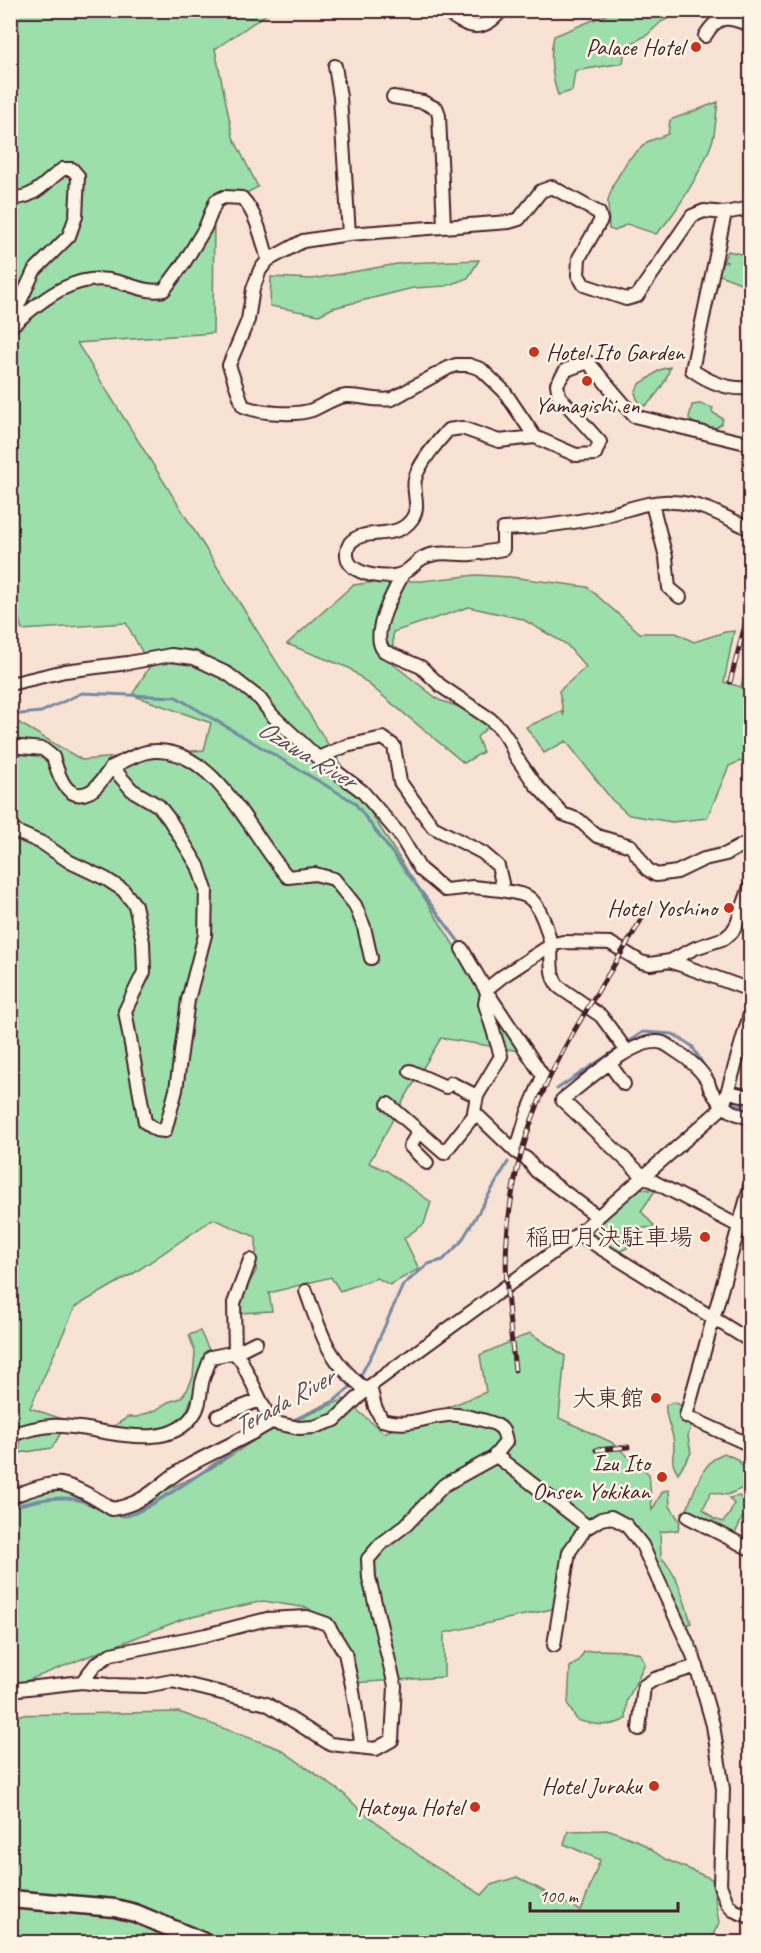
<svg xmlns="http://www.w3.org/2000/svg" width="761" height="1953" font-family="Caveat,'Klee One',sans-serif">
  <rect width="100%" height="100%" fill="#f8e2d3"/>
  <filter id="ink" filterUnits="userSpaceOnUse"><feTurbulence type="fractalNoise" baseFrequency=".0167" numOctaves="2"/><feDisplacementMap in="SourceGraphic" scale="12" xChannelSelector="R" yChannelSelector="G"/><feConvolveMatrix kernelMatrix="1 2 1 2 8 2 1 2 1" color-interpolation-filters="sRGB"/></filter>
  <g filter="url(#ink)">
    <path fill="#9cdfab" stroke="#737f6b" stroke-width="1.5" d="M 10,11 L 271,11 L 215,49 L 233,137 L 258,187 L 214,210 L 213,333 L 77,343 L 520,1051 L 441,1038 L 403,1101 L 369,1163 L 387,1171 L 431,1202 L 424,1224 L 404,1238 L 419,1269 L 390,1285 L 377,1278 L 340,1291 L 331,1277 L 269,1293 L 272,1311 L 241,1313 L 237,1304 L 256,1271 L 256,1237 L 213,1219 L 134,1273 L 75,1307 L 30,1408 L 68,1421 L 52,1448 L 19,1453 L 22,1431 L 10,1434 L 11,718 L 82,760 L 204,750 L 211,723 L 132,695 L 150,666 L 126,623 L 22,630 L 10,584 Z
      M 615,11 L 750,11 L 750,23 L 720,14 L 675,15 L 661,22 L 647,35 L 625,47 L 623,63 L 575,71 L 572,91 L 558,95 C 552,78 549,54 554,36 Z
      M 718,102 C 716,113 716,127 713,139 C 705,165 676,215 656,234 L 627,224 L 615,231 L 609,229 L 608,200 L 614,183 L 628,160 L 647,142 L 668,134 L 670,120 Z
      M 728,251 L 750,256 L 750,287 L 720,275 L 719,268 L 724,262 L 728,262 L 723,261 Z
      M 479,260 L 468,278 L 446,286 L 413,288 L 333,308 L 319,315 L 270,306 L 271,277 L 312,279 L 403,263 Z
      M 670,367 C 667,381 656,397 645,406 L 638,401 L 635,393 L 639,384 C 653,378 655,369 670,367 Z
      M 700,404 L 713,408 L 712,412 L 723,419 L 721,424 L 715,428 L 693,423 L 689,418 L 692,405 Z
      M 476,575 L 511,577 L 587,587 L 640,633 L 676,633 L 694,642 L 725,632 L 734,631 L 724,682 L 741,687 L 749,654 L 750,654 L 750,769 L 740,761 L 729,766 L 707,818 L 672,822 L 629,815 L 612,800 L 566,741 L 544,753 L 526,727 L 562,711 L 564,716 L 559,691 L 586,667 L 566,644 L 522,619 L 469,607 L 393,632 L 393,664 L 439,700 L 471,711 L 490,725 L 477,737 L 483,752 L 464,763 L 349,668 L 287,644 L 353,585 L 384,581 L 422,581 Z
      M 640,1188 L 655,1191 L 641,1211 L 655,1227 L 635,1229 L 627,1248 L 619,1252 L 590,1232 Z
      M 200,1331 L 210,1352 L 185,1415 L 169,1431 L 106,1431 L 128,1417 L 137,1417 L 156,1410 L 168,1402 L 181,1398 L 187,1390 L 193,1377 L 195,1352 L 189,1335 Z
      M 530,1333 L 565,1356 L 559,1418 L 611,1442 L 649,1474 L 652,1510 L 663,1491 L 669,1490 L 670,1506 L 680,1522 L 678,1530 L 660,1532 L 661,1557 C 678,1575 684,1599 691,1623 L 684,1626 L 641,1535 L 601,1519 L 577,1540 L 556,1608 L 444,1633 L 444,1677 L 352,1683 L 338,1631 L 308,1608 L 263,1601 L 183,1619 L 11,1687 L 11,1494 L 65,1491 L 123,1511 L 210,1469 L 264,1434 L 344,1399 L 384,1433 L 486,1392 L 480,1355 Z
      M 673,1402 L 683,1406 L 680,1420 L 692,1424 L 688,1436 L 691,1453 L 678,1473 C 669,1458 674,1459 674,1445 C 674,1430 664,1420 666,1405 Z
      M 724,1453 L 737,1459 L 748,1473 L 741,1489 L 727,1495 L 711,1492 L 703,1509 L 714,1519 L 723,1522 L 729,1515 L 734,1504 L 729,1498 L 739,1496 L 748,1505 L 734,1536 L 686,1512 C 695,1490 701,1462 724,1453 Z
      M 597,1650 L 630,1651 L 640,1654 L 645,1663 L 627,1701 L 626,1719 C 610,1728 594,1725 577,1720 L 568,1705 L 570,1667 L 578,1662 L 584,1652 Z
      M 179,1712 L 280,1749 L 344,1794 L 356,1806 L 429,1863 L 482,1895 L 491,1885 L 517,1877 L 581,1911 L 600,1860 L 564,1844 L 568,1831 L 610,1830 L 638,1841 L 665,1859 L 712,1879 L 719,1923 L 709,1942 L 11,1942 L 10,1715 Z"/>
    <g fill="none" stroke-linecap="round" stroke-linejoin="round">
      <path stroke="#758aa3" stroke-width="3" d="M 10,715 L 41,712 L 82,693 L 176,697 L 354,802 L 462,946
        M 626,1043 L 643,1032 L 673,1034 L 692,1046 L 718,1089 L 724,1094
        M 557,1089 L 620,1047
        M 729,1098 L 736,1104 L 750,1107
        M 359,1379 L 375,1348 L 403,1285 L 428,1264 L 443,1260 L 461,1242 L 508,1162
        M 291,1421 L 334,1401 L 354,1384
        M 10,1507 C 30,1503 54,1495 74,1499 C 93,1502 106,1517 126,1516 C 143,1515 227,1455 247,1442"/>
      <defs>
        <path id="street" d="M 443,10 C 466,26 481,36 502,10
          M 705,36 C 718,14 728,16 750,25
          M 335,66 L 340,97 L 349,234
          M 393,97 L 423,102 L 437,109 L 439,116 L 444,226
          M 10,198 C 36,199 44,182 63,169 L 72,169 L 78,176 L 76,216 L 69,236 L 34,271 L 12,319 L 15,323 C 44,298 78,270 119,282 C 135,286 147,293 164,290 L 184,263 L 205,228 L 216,201 L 224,197 L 242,198 C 257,214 262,239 268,260
          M 750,208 L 725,213 L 704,211 L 692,216 L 637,296 L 626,299 L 584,285 L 578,275 L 579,258 L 601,220 L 599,213 L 552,187 L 541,191 L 519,219 L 509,222 L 349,234 L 303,241 L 268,260 L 260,270 L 253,289 L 248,320 L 229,365 L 243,406 C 259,413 295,416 312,410 C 322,406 334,397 346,396 C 361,395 374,402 392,399 L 448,368 L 456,365 L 469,365 L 481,369 L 504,391 L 535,437 L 576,455 L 595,454 L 600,442 L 559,396 L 557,384 L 566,370 L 588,362 L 634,416 L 750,444
          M 725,213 L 692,370 C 709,382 730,390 750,388
          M 535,437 L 499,441 L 462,428 L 448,430 C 438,441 418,465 415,479 C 412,493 421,506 412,519 C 396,542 365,526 350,543 C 347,548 346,554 348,560 C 353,576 392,581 405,572 C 417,564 418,557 435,554 C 447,552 459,555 471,554 C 482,553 493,551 503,549 L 503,529 C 534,528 565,524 596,518 C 620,513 647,500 673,502 C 702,503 725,517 750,529
          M 652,504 L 666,557 L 669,588 L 680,597
          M 403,574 C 394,591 369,635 384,651 L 421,667 L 441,686 L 490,719 L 500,728 L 509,741 L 516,757 L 535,784 L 563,814 L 579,820 L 597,836 L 631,846 L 647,869 L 656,875 L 677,872 L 704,859 L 726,854 L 750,841
          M 10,684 L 65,671 L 128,663 L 171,655 L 194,658 L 228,674 L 260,699 L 272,715 L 318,758 L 362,791 L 399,834 L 420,869 L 445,890 L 473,887 L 501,890
          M 10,746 L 43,749 L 53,757 C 58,772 65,803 89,792 C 97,789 106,774 112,767 L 132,790 L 159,806 L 169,819 L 198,866 L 206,890 L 205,935 L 188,1000 L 176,1090 L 165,1131 L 156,1130 L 145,1122 L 125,1011 L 144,972 L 143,942 L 135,905 L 123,890 L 106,879 L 70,862 L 42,843 L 10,829
          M 318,758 L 346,746 L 383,738 L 394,746 L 400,782 L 433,827 L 483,853 L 498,866 L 502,883 L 501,890 C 509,892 521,893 528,897 C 540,904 549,933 551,947 C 552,962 549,975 559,987 L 601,1016 L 626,1050
          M 112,767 C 125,761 141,751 155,751 C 216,748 252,838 288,877 L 315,874 L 334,879 L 355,905 L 364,927 L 371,958
          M 462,949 L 487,992 L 543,1076 L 528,1112 L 516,1152
          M 670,961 L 695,948 L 725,938 L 732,932 L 737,924 L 750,887
          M 609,1063 L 624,1084
          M 410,1071 L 446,1087 L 451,1083 L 477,1096
          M 729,1092 L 750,1097
          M 388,1104 L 444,1153 L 475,1114
          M 750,1118 C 733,1114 720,1107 711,1090 C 709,1088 709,1084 708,1082 C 702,1071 689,1059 679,1053 C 674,1050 668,1045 663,1043 C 637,1034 583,1084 562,1100 L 643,1176 L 750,1232
          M 419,1131 L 410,1146 L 427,1163
          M 750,1187 L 686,1416 L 750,1445
          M 597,1216 L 536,1171 L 527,1159 L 516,1152 L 474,1112 L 477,1096 L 501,1056 L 485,1004 L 488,988 L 503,976 L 551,945 L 563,942 L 610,943 L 641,962 L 650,964 L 670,961 L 750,990
          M 578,1234 L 750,1341
          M 250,1260 L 234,1303 L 235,1353 L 242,1362 L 271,1422 L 299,1428 L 314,1427 L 335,1420 L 370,1386 L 578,1234 L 723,1107 L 750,1014
          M 306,1291 C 322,1336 327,1359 366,1390
          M 218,1416 L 260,1400
          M 10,1435 C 23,1431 38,1427 51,1426 C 93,1423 165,1458 194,1414 C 200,1406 200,1393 202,1383 C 204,1374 208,1366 211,1357 L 236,1352 L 256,1342
          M 495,1455 L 588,1527
          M 10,1497 C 22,1493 48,1482 61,1484 C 78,1487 97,1499 112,1509 C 149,1503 159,1482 188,1466 C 216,1450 245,1439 271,1422
          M 688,1517 L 750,1549
          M 554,1645 L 569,1552 L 585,1529 L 601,1519 L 611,1517 L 626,1525 L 642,1545 L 693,1655 L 713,1725 L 723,1789 L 720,1885 L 727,1903 L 733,1910 L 750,1917
          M 82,1682 L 96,1664 L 111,1654 L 206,1635 L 267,1619 L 307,1617 L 327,1624 L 345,1653 L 352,1685 L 362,1747
          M 10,1690 L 82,1682 L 108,1685 L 145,1686 L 172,1681 L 267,1704 L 330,1744 L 376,1749 L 392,1740 L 395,1686 L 369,1578 L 368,1559 L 381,1544 L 406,1525 L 444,1485 L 493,1458 L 506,1442 C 505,1436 504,1429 498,1426 C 492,1421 465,1416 457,1415 C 431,1413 411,1429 382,1420 L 375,1407 L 370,1386
          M 639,1729 L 644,1686 L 655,1679 L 697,1666"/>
        <path id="secondary" d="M 10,1899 L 115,1908 L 135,1913 L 204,1942"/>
      </defs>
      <use href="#street" stroke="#4a1f2b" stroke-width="16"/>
      <use href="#secondary" stroke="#4a1f2b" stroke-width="21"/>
      <use href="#street" stroke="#fcf5e5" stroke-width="12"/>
      <use href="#secondary" stroke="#fcf5e5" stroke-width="16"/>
      <defs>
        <path id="rail" d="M 730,682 L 750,606
          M 515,1370 C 510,1326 504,1282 507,1238 C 511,1172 532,1108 563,1051 C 589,1002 621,957 647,909
          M 596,1450 L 628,1447"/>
      </defs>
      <use href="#rail" stroke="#4a1f2b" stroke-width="5"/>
      <use href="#rail" stroke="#fcf5e5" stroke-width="3" stroke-dasharray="9" stroke-linecap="butt"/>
    </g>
  </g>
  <g fill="#c8321e" stroke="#fcf5e5" stroke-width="2">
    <circle cx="696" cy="47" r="6"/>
    <circle cx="534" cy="352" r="6"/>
    <circle cx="587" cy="381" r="6"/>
    <circle cx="729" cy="908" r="6"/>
    <circle cx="705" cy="1237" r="6"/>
    <circle cx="656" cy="1398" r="6"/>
    <circle cx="662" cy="1477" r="6"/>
    <circle cx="654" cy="1786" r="6"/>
    <circle cx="475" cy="1807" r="6"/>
  </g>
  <g text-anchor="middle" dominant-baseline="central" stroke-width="5" stroke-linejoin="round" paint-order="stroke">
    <g font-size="24" fill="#4a1f2b" stroke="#fcf5e5" text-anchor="end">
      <text x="684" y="47">Palace Hotel</text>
      <text x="546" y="352" text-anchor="start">Hotel Ito Garden</text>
      <text x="587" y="405" text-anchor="middle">Yamagishi en</text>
      <text x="717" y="908">Hotel Yoshino</text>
      <text x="693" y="1237">稲田月決駐車場</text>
      <text x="644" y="1398">大東館</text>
      <text x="650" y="1463">Izu Ito<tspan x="650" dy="28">Onsen Yokikan</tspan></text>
      <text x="642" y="1786">Hotel Juraku</text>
      <text x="463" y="1807">Hatoya Hotel</text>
    </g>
    <g font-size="26" font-style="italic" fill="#5c4c5d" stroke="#fcf5e5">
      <text transform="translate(307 754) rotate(31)">Ozawa River</text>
      <text transform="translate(283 1402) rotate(-29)">Terada River</text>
    </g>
  </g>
  <rect width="761" height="1953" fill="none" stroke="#fcf5e5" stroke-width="36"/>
  <rect x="18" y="18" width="725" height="1917" fill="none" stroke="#4a1f2b" stroke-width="2" filter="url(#ink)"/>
  <path d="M530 1902v9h148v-9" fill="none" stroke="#4a1f2b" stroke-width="3"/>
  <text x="539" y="1902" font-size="18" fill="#4a1f2b" stroke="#fcf5e5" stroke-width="4.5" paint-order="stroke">100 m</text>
</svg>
